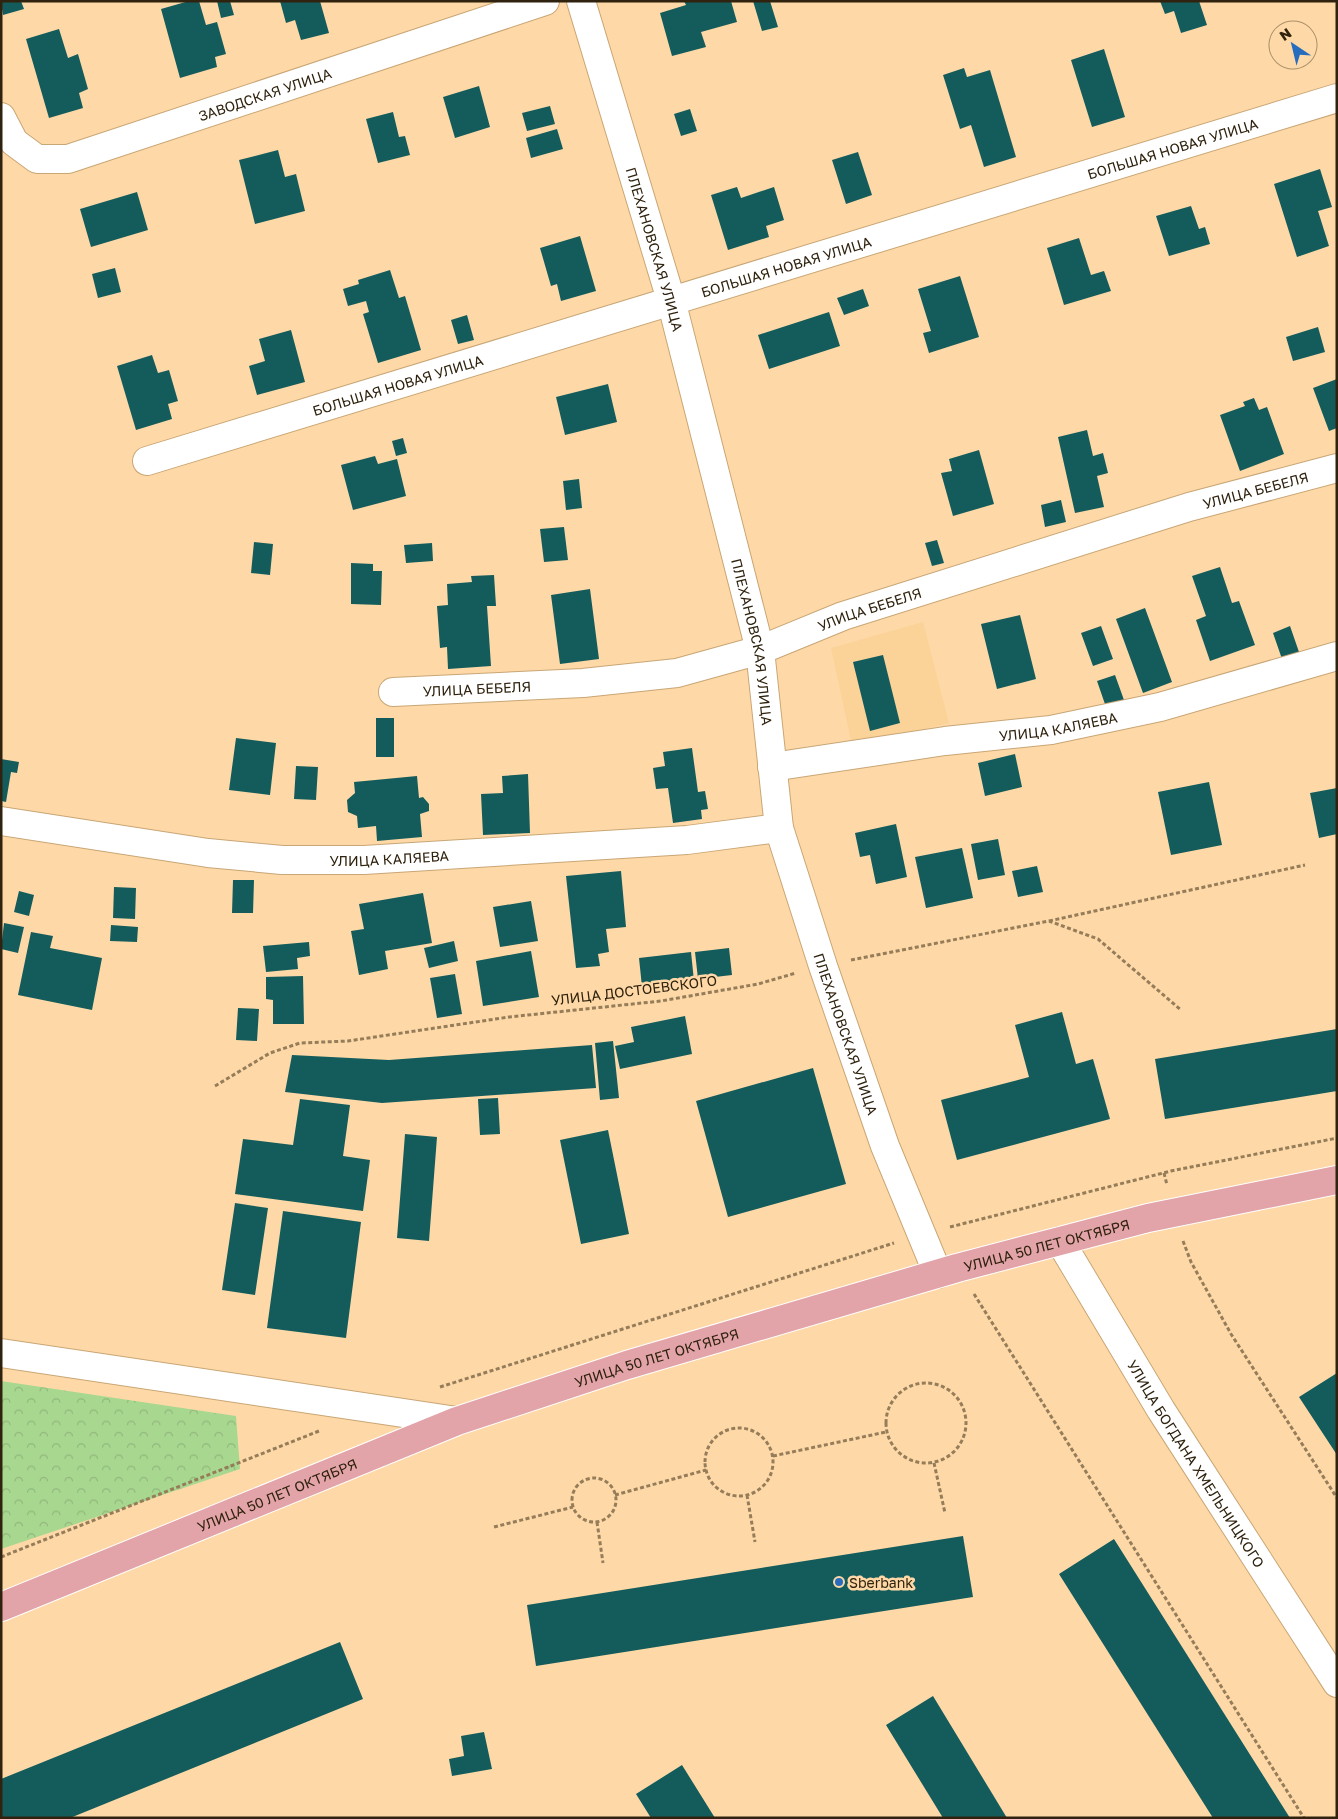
<svg xmlns="http://www.w3.org/2000/svg" width="1338" height="1819" font-family="'Golos Text',sans-serif">
  <defs>
    <pattern id="forest-crowns" width="20" height="18" patternUnits="userSpaceOnUse" patternTransform="scale(1.25)"><rect width="20" height="18" fill="#a8d790"/><path d="M2 6a3 3 0 1 1 6 0M12 15a3 3 0 1 1 6 0" fill="none" stroke="#91b87b"/></pattern>
  </defs>
  <rect width="100%" height="100%" fill="#fed9a7"/>
  <path fill="#fbd298" d="M 923,622 L 949,723 L 852,746 L 831,648 Z"/>
  <path fill="url(#forest-crowns)" d="M 1,1381 L 236,1416 L 240,1469 L 1,1549 Z"/>
  <path fill="#145c5c" d="M 21,1 L 24,9 L 3,15 L 1,2 Z
    M 189,1 L 199,1 L 206,25 L 217,22 L 226,54 L 215,57 L 217,67 L 180,78 L 161,9 Z
    M 217,1 L 230,1 L 234,15 L 221,18 Z
    M 280,1 L 320,1 L 329,33 L 301,40 L 295,20 L 286,23 Z
    M 684,1 L 731,1 L 737,22 L 701,32 L 706,47 L 672,56 L 660,13 L 686,5 Z
    M 753,1 L 770,1 L 778,27 L 762,31 Z
    M 1160,1 L 1199,1 L 1207,25 L 1181,33 L 1174,11 L 1165,14 Z
    M 59,29 L 68,58 L 78,54 L 88,89 L 79,93 L 83,108 L 49,118 L 26,39 Z
    M 1104,49 L 1125,117 L 1092,127 L 1071,60 Z
    M 964,68 L 967,77 L 990,70 L 1016,157 L 984,167 L 971,125 L 960,129 L 943,75 Z
    M 479,86 L 490,127 L 455,138 L 443,97 Z
    M 550,106 L 555,124 L 527,131 L 522,113 Z
    M 690,109 L 697,131 L 681,136 L 674,114 Z
    M 393,112 L 399,137 L 405,136 L 410,155 L 378,163 L 366,119 Z
    M 557,129 L 563,149 L 531,158 L 526,138 Z
    M 278,150 L 285,177 L 296,174 L 305,211 L 255,224 L 239,160 Z
    M 858,152 L 872,195 L 846,204 L 832,160 Z
    M 1320,169 L 1332,207 L 1318,211 L 1329,246 L 1297,257 L 1274,184 Z
    M 737,187 L 741,198 L 774,187 L 784,220 L 766,226 L 769,237 L 728,250 L 711,195 Z
    M 137,192 L 148,230 L 91,247 L 80,209 Z
    M 1191,206 L 1199,229 L 1205,227 L 1210,244 L 1169,256 L 1156,216 Z
    M 580,236 L 596,291 L 561,301 L 557,284 L 551,286 L 540,248 Z
    M 1079,238 L 1091,275 L 1104,271 L 1111,291 L 1064,305 L 1047,248 Z
    M 115,268 L 121,292 L 98,298 L 92,274 Z
    M 390,270 L 399,298 L 405,296 L 421,350 L 378,363 L 363,314 L 369,312 L 366,301 L 348,306 L 343,289 L 359,284 L 358,280 Z
    M 960,276 L 979,337 L 929,353 L 923,333 L 931,331 L 918,289 Z
    M 863,289 L 869,306 L 844,315 L 837,298 Z
    M 829,312 L 840,346 L 769,369 L 758,335 Z
    M 467,315 L 474,340 L 458,344 L 451,320 Z
    M 1318,327 L 1325,352 L 1293,361 L 1286,337 Z
    M 291,330 L 305,382 L 257,395 L 249,366 L 265,361 L 259,339 Z
    M 152,355 L 158,373 L 169,370 L 178,401 L 168,404 L 172,419 L 136,430 L 117,366 Z
    M 1337,379 L 1337,428 L 1329,431 L 1313,388 Z
    M 608,384 L 617,422 L 565,435 L 556,397 Z
    M 1254,398 L 1259,410 L 1267,407 L 1284,454 L 1240,471 L 1220,415 L 1245,406 L 1243,402 Z
    M 1087,430 L 1093,456 L 1103,453 L 1108,473 L 1097,476 L 1104,507 L 1075,513 L 1058,437 Z
    M 403,438 L 407,453 L 396,456 L 392,441 Z
    M 979,450 L 994,504 L 953,516 L 941,473 L 952,471 L 949,459 Z
    M 375,456 L 378,464 L 397,459 L 406,496 L 353,510 L 341,465 Z
    M 579,479 L 582,508 L 566,510 L 563,481 Z
    M 1061,500 L 1066,522 L 1045,527 L 1041,505 Z
    M 564,527 L 568,560 L 544,562 L 540,529 Z
    M 937,540 L 944,563 L 932,566 L 925,543 Z
    M 254,542 L 273,544 L 270,575 L 251,573 Z
    M 432,543 L 433,561 L 406,563 L 404,545 Z
    M 351,563 L 373,564 L 373,571 L 382,571 L 381,605 L 351,604 Z
    M 1220,567 L 1232,603 L 1239,601 L 1255,645 L 1210,661 L 1196,620 L 1206,616 L 1192,576 Z
    M 494,575 L 496,606 L 487,606 L 491,666 L 448,669 L 447,647 L 440,648 L 437,606 L 448,605 L 447,584 L 472,582 L 471,576 Z
    M 590,589 L 599,659 L 560,664 L 551,595 Z
    M 1145,608 L 1172,682 L 1143,693 L 1116,619 Z
    M 1020,615 L 1036,679 L 997,689 L 981,624 Z
    M 1101,626 L 1113,659 L 1093,666 L 1081,633 Z
    M 1290,626 L 1299,652 L 1282,659 L 1273,633 Z
    M 883,655 L 900,723 L 870,731 L 853,662 Z
    M 1115,675 L 1124,700 L 1106,707 L 1097,681 Z
    M 376,718 L 394,718 L 394,757 L 376,757 Z
    M 236,738 L 276,743 L 270,795 L 229,790 Z
    M 692,748 L 698,792 L 705,791 L 708,809 L 701,810 L 702,819 L 673,823 L 668,788 L 656,789 L 653,768 L 665,766 L 663,752 Z
    M 1015,754 L 1022,787 L 985,796 L 978,763 Z
    M 1,759 L 19,762 L 17,773 L 11,772 L 6,802 L 1,801 Z
    M 296,766 L 318,767 L 316,800 L 294,799 Z
    M 528,774 L 530,833 L 483,835 L 481,794 L 503,793 L 502,776 Z
    M 417,776 L 419,798 L 423,797 L 429,804 L 429,811 L 420,814 L 422,837 L 377,841 L 376,826 L 358,828 L 357,816 L 348,812 L 347,800 L 355,793 L 354,782 Z
    M 1209,782 L 1222,845 L 1171,855 L 1158,792 Z
    M 1337,788 L 1337,834 L 1319,838 L 1310,793 Z
    M 896,824 L 907,877 L 876,884 L 870,855 L 860,857 L 855,833 Z
    M 998,839 L 1005,875 L 978,880 L 971,844 Z
    M 962,848 L 973,898 L 926,908 L 915,857 Z
    M 1037,866 L 1043,892 L 1018,897 L 1012,871 Z
    M 621,871 L 626,927 L 606,929 L 609,952 L 598,954 L 600,966 L 576,968 L 566,876 Z
    M 233,880 L 254,880 L 253,913 L 232,913 Z
    M 114,887 L 136,888 L 135,919 L 113,918 Z
    M 19,891 L 34,895 L 29,916 L 14,912 Z
    M 423,893 L 432,943 L 385,951 L 388,969 L 359,975 L 351,931 L 364,929 L 359,904 Z
    M 531,901 L 538,941 L 500,947 L 493,907 Z
    M 4,923 L 24,927 L 18,953 L 1,949 Z
    M 111,925 L 138,927 L 137,942 L 110,941 Z
    M 31,932 L 53,936 L 50,948 L 102,958 L 92,1010 L 18,995 Z
    M 454,941 L 458,961 L 429,968 L 424,948 Z
    M 309,942 L 310,956 L 297,958 L 298,969 L 266,972 L 263,946 Z
    M 729,948 L 732,975 L 698,979 L 695,952 Z
    M 531,951 L 539,997 L 483,1006 L 476,961 Z
    M 691,952 L 694,981 L 642,987 L 639,958 Z
    M 455,974 L 462,1014 L 437,1018 L 430,978 Z
    M 303,976 L 304,1024 L 273,1024 L 273,1000 L 266,999 L 266,977 Z
    M 238,1008 L 259,1009 L 257,1041 L 236,1040 Z
    M 1062,1012 L 1076,1064 L 1093,1059 L 1110,1119 L 957,1160 L 941,1100 L 1029,1077 L 1015,1025 Z
    M 685,1016 L 692,1054 L 620,1069 L 615,1046 L 634,1042 L 631,1027 Z
    M 1337,1029 L 1337,1091 L 1165,1119 L 1155,1059 Z
    M 613,1041 L 619,1098 L 600,1100 L 595,1043 Z
    M 592,1045 L 596,1088 L 382,1103 L 285,1092 L 292,1055 L 389,1060 Z
    M 813,1068 L 846,1184 L 728,1217 L 696,1101 Z
    M 498,1098 L 500,1134 L 480,1135 L 478,1099 Z
    M 300,1099 L 350,1105 L 343,1156 L 370,1160 L 363,1211 L 235,1194 L 243,1139 L 293,1145 Z
    M 608,1130 L 629,1234 L 581,1244 L 560,1140 Z
    M 405,1134 L 437,1137 L 429,1241 L 397,1238 Z
    M 235,1203 L 268,1208 L 255,1295 L 222,1290 Z
    M 283,1211 L 361,1222 L 346,1338 L 267,1328 Z
    M 1337,1373 L 1337,1455 L 1299,1397 Z
    M 963,1536 L 973,1597 L 536,1666 L 527,1605 Z
    M 1114,1539 L 1290,1818 L 1213,1818 L 1059,1574 Z
    M 340,1642 L 363,1699 L 70,1818 L 1,1818 L 1,1779 Z
    M 933,1696 L 1007,1818 L 943,1818 L 886,1725 Z
    M 484,1732 L 492,1769 L 452,1776 L 449,1759 L 464,1756 L 461,1736 Z
    M 682,1765 L 715,1818 L 651,1818 L 636,1794 Z"/>
  <g fill="none" stroke-linecap="round" stroke-linejoin="round">
    <defs>
      <g id="minor">
        <path id="s1" d="M 581,1 L 671,300 L 760,650 L 779,828 L 823,966 L 885,1146 L 938,1274"/>
        <path id="s2" d="M 1,117 L 14,142 L 37,159 L 68,159 L 545,1"/>
        <path id="s3" d="M 147,461 L 1337,98"/>
        <path id="s4" d="M 393,692 L 583,683 L 677,673 L 760,650 L 843,616 L 1189,507 L 1337,468"/>
        <path id="s5" d="M 772,767 L 945,741 L 1051,730 L 1160,707 L 1337,656"/>
        <path id="s6" d="M 1,821 L 208,853 L 282,860 L 364,860 L 687,840 L 779,828"/>
        <path id="s7" d="M 1060,1241 L 1161,1410 L 1337,1683"/>
        <path d="M 1,1353 L 457,1421"/>
      </g>
      <g id="major">
        <path id="s8" d="M 1,1607 L 457,1421 L 627,1365 L 957,1268 L 1060,1241 L 1148,1218 L 1337,1180"/>
      </g>
    </defs>
    <use href="#minor" stroke="#c9a675" stroke-width="30"/>
    <use href="#major" stroke="#fff" stroke-width="30"/>
    <path stroke="#967d5a" stroke-width="3" stroke-dasharray="4 2.5" stroke-linecap="butt" d="M 1049,921 L 1305,865
      M 851,960 L 1049,921 L 1098,939 L 1181,1010
      M 215,1086 L 270,1053 L 300,1043 L 348,1041 L 509,1017 L 661,1001 L 758,984 L 796,973
      M 1164,1173 L 1167,1185
      M 950,1227 L 1171,1171 L 1337,1138
      M 1183,1241 L 1191,1262 L 1231,1334 L 1337,1498
      M 974,1294 L 1304,1818
      M886 1423a40 40 0 1 1 80 0a40 40 0 1 1-80 0Z
      M 440,1387 L 894,1243
      M705 1462a34 34 0 1 1 68 0a34 34 0 1 1-68 0Z
      M 773,1456 L 886,1432
      M 934,1463 L 945,1513
      M572 1500a22 22 0 1 1 44 0a22 22 0 1 1-44 0Z
      M 615,1495 L 706,1470
      M 747,1495 L 755,1542
      M 597,1522 L 603,1563
      M 494,1527 L 573,1507
      M 1,1557 L 319,1431"/>
    <use href="#minor" stroke="#fff" stroke-width="28"/>
    <use href="#major" stroke="#e2a3a9" stroke-width="28"/>
  </g>
  <circle fill="#286cbd" stroke="#fed9a7" stroke-width="2" cx="839" cy="1582" r="5"/>
  <g text-anchor="middle" dominant-baseline="central" stroke-width="5" stroke-linejoin="round" paint-order="stroke">
    <g font-size="14" fill="#2f220e" stroke="#fed9a7">
      <text stroke="none"><textPath href="#s2" startOffset="295">ЗАВОДСКАЯ УЛИЦА</textPath></text>
      <text stroke="none"><textPath href="#s3" startOffset="1072">БОЛЬШАЯ НОВАЯ УЛИЦА</textPath></text>
      <text stroke="none"><textPath href="#s1" startOffset="259">ПЛЕХАНОВСКАЯ УЛИЦА</textPath></text>
      <text stroke="none"><textPath href="#s3" startOffset="668">БОЛЬШАЯ НОВАЯ УЛИЦА</textPath></text>
      <text stroke="none"><textPath href="#s3" startOffset="262">БОЛЬШАЯ НОВАЯ УЛИЦА</textPath></text>
      <text stroke="none"><textPath href="#s4" startOffset="892">УЛИЦА БЕБЕЛЯ</textPath></text>
      <text stroke="none"><textPath href="#s4" startOffset="488">УЛИЦА БЕБЕЛЯ</textPath></text>
      <text stroke="none"><textPath href="#s1" startOffset="664">ПЛЕХАНОВСКАЯ УЛИЦА</textPath></text>
      <text stroke="none"><textPath href="#s4" startOffset="84">УЛИЦА БЕБЕЛЯ</textPath></text>
      <text stroke="none"><textPath href="#s5" startOffset="289">УЛИЦА КАЛЯЕВА</textPath></text>
      <text stroke="none"><textPath href="#s6" startOffset="391">УЛИЦА КАЛЯЕВА</textPath></text>
      <text transform="translate(634 990) rotate(-7)">УЛИЦА ДОСТОЕВСКОГО</text>
      <text stroke="none"><textPath href="#s1" startOffset="1069">ПЛЕХАНОВСКАЯ УЛИЦА</textPath></text>
      <text stroke="none"><textPath href="#s8" startOffset="1108">УЛИЦА 50 ЛЕТ ОКТЯБРЯ</textPath></text>
      <text stroke="none"><textPath href="#s8" startOffset="702">УЛИЦА 50 ЛЕТ ОКТЯБРЯ</textPath></text>
      <text stroke="none"><textPath href="#s7" startOffset="261">УЛИЦА БОГДАНА ХМЕЛЬНИЦКОГО</textPath></text>
      <text stroke="none"><textPath href="#s8" startOffset="298">УЛИЦА 50 ЛЕТ ОКТЯБРЯ</textPath></text>
    </g>
    <g font-size="14" fill="#2f220e" stroke="#fed9a7" text-anchor="start">
      <text x="849" y="1582">Sberbank</text>
    </g>
  </g>
  <rect width="1338" height="1819" fill="none" stroke="#2f220e" stroke-width="5"/>
  <g transform="translate(1293 45) rotate(325)"><circle r="24" fill="#fed9a7" stroke="#ab906a"/>
  <path d="M0-4L9 19L0 12L-9 19Z" fill="#286cbd"/>
  <text y="-8" font-size="14" font-weight="bold" text-anchor="middle" fill="#2f220e">N</text>
  </g>
</svg>
